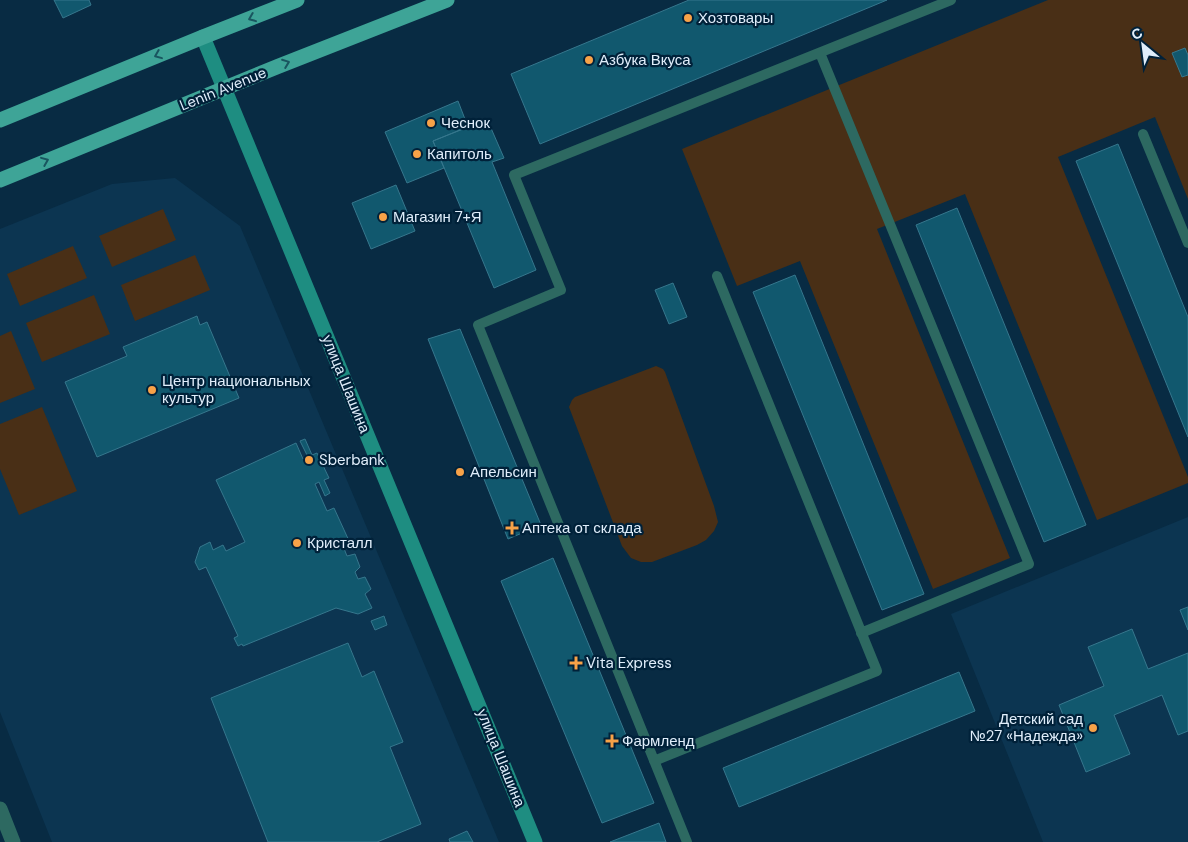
<svg xmlns="http://www.w3.org/2000/svg" width="1188" height="842" font-family="'DM Sans',sans-serif">
  <rect width="100%" height="100%" fill="#082b43"/>
  <path fill="#0c3551" d="M 175,178 L 240,226 L 499,842 L 52,842 L 0,712 L 0,229 L 112,184 Z
    M 1188,517 L 1188,842 L 1043,842 L 951,614 Z"/>
  <path fill="#492f16" d="M 1048,0 L 1188,0 L 1188,199 L 1155,117 L 1058,157 L 1188,477 L 1188,483 L 1097,520 L 965,194 L 877,229 L 1010,558 L 933,589 L 800,261 L 737,286 L 682,149 Z
    M 163,209 L 176,240 L 112,267 L 99,236 Z
    M 73,246 L 87,278 L 20,306 L 7,274 Z
    M 195,255 L 210,290 L 135,321 L 121,285 Z
    M 94,295 L 110,334 L 42,362 L 26,323 Z
    M 11,331 L 35,389 L 0,403 L 0,336 Z
    M 656,366 L 663,369 L 665,372 L 714,506 L 718,522 L 714,531 L 706,540 L 697,545 L 652,562 L 641,562 L 631,558 L 622,546 L 569,407 L 572,400 L 575,397 Z
    M 42,407 L 77,491 L 19,515 L 0,469 L 0,424 Z"/>
  <path fill="#11586e" stroke="#36778d" d="M 54,0 L 89,0 L 91,5 L 63,18 Z
    M 689,0 L 887,0 L 540,144 L 511,74 Z
    M 1185,48 L 1188,55 L 1188,75 L 1182,77 L 1172,53 Z
    M 458,101 L 468,127 L 433,141 L 444,168 L 407,183 L 385,132 Z
    M 487,119 L 504,158 L 492,162 L 536,270 L 494,288 L 433,141 Z
    M 1118,144 L 1188,317 L 1188,437 L 1076,161 Z
    M 396,185 L 415,231 L 371,249 L 352,203 Z
    M 957,208 L 1086,525 L 1044,542 L 916,225 Z
    M 795,275 L 924,594 L 882,610 L 753,292 Z
    M 673,283 L 687,317 L 669,324 L 655,290 Z
    M 197,316 L 200,325 L 207,322 L 239,398 L 97,457 L 65,382 L 127,356 L 123,347 Z
    M 460,329 L 541,525 L 508,539 L 428,339 Z
    M 305,439 L 312,455 L 317,453 L 329,478 L 324,480 L 330,493 L 325,496 L 319,482 L 315,484 L 327,511 L 334,508 L 350,543 L 343,546 L 347,556 L 355,554 L 360,567 L 355,572 L 358,579 L 365,577 L 371,589 L 365,594 L 372,608 L 358,614 L 336,608 L 243,646 L 242,644 L 238,646 L 234,638 L 238,636 L 206,567 L 199,570 L 195,562 L 200,547 L 210,542 L 213,550 L 223,545 L 226,551 L 245,542 L 216,480 L 296,443 L 303,459 L 308,457 L 300,441 Z
    M 553,558 L 654,803 L 602,823 L 501,581 Z
    M 1188,607 L 1188,630 L 1180,610 Z
    M 384,616 L 387,625 L 375,630 L 371,621 Z
    M 1132,629 L 1148,669 L 1188,653 L 1188,731 L 1178,735 L 1162,695 L 1114,715 L 1130,754 L 1086,772 L 1059,705 L 1104,686 L 1088,647 Z
    M 348,643 L 362,677 L 374,671 L 403,742 L 390,747 L 421,824 L 377,842 L 268,842 L 211,698 Z
    M 959,672 L 975,711 L 739,807 L 723,768 Z
    M 659,823 L 666,842 L 610,842 Z
    M 467,831 L 473,842 L 450,842 L 449,839 Z"/>
  <g fill="none" stroke-linecap="round" stroke-linejoin="round">
    <path stroke="#2d6961" stroke-width="10" d="M 820,53 L 1029,564 L 861,633
      M 1143,134 L 1188,243
      M 654,761 L 877,671 L 717,276
      M 687,842 L 478,325 L 561,290 L 514,175 L 951,0"/>
    <path stroke="#2d6961" stroke-width="15" d="M 0,809 L 13,842"/>
    <path stroke="#1e8d81" stroke-width="15" d="M 203,37 L 535,842"/>
    <path stroke="#3ea497" stroke-width="15" d="M 0,120 L 203,37 L 297,0
      M 0,180 L 279,66 L 447,0"/>
  </g>
  <defs><path id="oneway-chevron" d="M-2-3.5L2.5 0L-2 3.5" fill="none" stroke-width="1.6" stroke-linecap="round" stroke-linejoin="round" transform="scale(1.25)"/></defs>
  <g stroke="#19555f">
    <use href="#oneway-chevron" transform="translate(252 18) rotate(158)"/>
    <use href="#oneway-chevron" transform="translate(158 55) rotate(158)"/>
    <use href="#oneway-chevron" transform="translate(286 63) rotate(-21)"/>
    <use href="#oneway-chevron" transform="translate(45 161) rotate(-22)"/>
  </g>
  <g fill="#f7a248" stroke="#002139" stroke-width="2">
    <circle cx="688" cy="18" r="5"/>
    <circle cx="589" cy="60" r="5"/>
    <circle cx="431" cy="123" r="5"/>
    <circle cx="417" cy="154" r="5"/>
    <circle cx="383" cy="217" r="5"/>
    <circle cx="152" cy="390" r="5"/>
    <circle cx="309" cy="460" r="5"/>
    <circle cx="460" cy="472" r="5"/>
    <path d="M509.5 520.5h5v5h5v5h-5v5h-5v-5h-5v-5h5z"/>
    <circle cx="297" cy="543" r="5"/>
    <path d="M573.5 655.5h5v5h5v5h-5v5h-5v-5h-5v-5h5z"/>
    <circle cx="1093" cy="728" r="5"/>
    <path d="M609.5 733.5h5v5h5v5h-5v5h-5v-5h-5v-5h5z"/>
  </g>
  <g text-anchor="middle" dominant-baseline="central" stroke-width="4.5" stroke-linejoin="round" paint-order="stroke">
    <g font-size="15" fill="#e0eefb" stroke="#002139" text-anchor="start">
      <text x="698" y="18">Хозтовары</text>
      <text x="599" y="60">Азбука Вкуса</text>
      <text x="441" y="123">Чеснок</text>
      <text x="427" y="154">Капитоль</text>
      <text x="393" y="217">Магазин 7+Я</text>
      <text x="162" y="381">Центр национальных<tspan x="162" dy="17">культур</tspan></text>
      <text x="319" y="460">Sberbank</text>
      <text x="470" y="472">Апельсин</text>
      <text x="522" y="528">Аптека от склада</text>
      <text x="307" y="543">Кристалл</text>
      <text x="586" y="663">Vita Express</text>
      <text x="1083" y="719" text-anchor="end">Детский сад<tspan x="1083" dy="17">№27 «Надежда»</tspan></text>
      <text x="622" y="741">Фармленд</text>
    </g>
    <g font-size="15" fill="#e0eefb" stroke="#002139">
      <text transform="translate(223 89) rotate(-22)">Lenin Avenue</text>
      <text transform="translate(346 384) rotate(68)">улица Шашина</text>
      <text transform="translate(501 758) rotate(68)">улица Шашина</text>
    </g>
  </g>
  <g transform="translate(1143 45) rotate(331)" stroke="#002139" stroke-width="4" paint-order="stroke">
  <path d="M0-4L9 19L0 12L-9 19Z" fill="#e0eefb"/>
  <text y="-8" font-size="14" font-weight="bold" text-anchor="middle" fill="#e0eefb">С</text>
  </g>
</svg>
